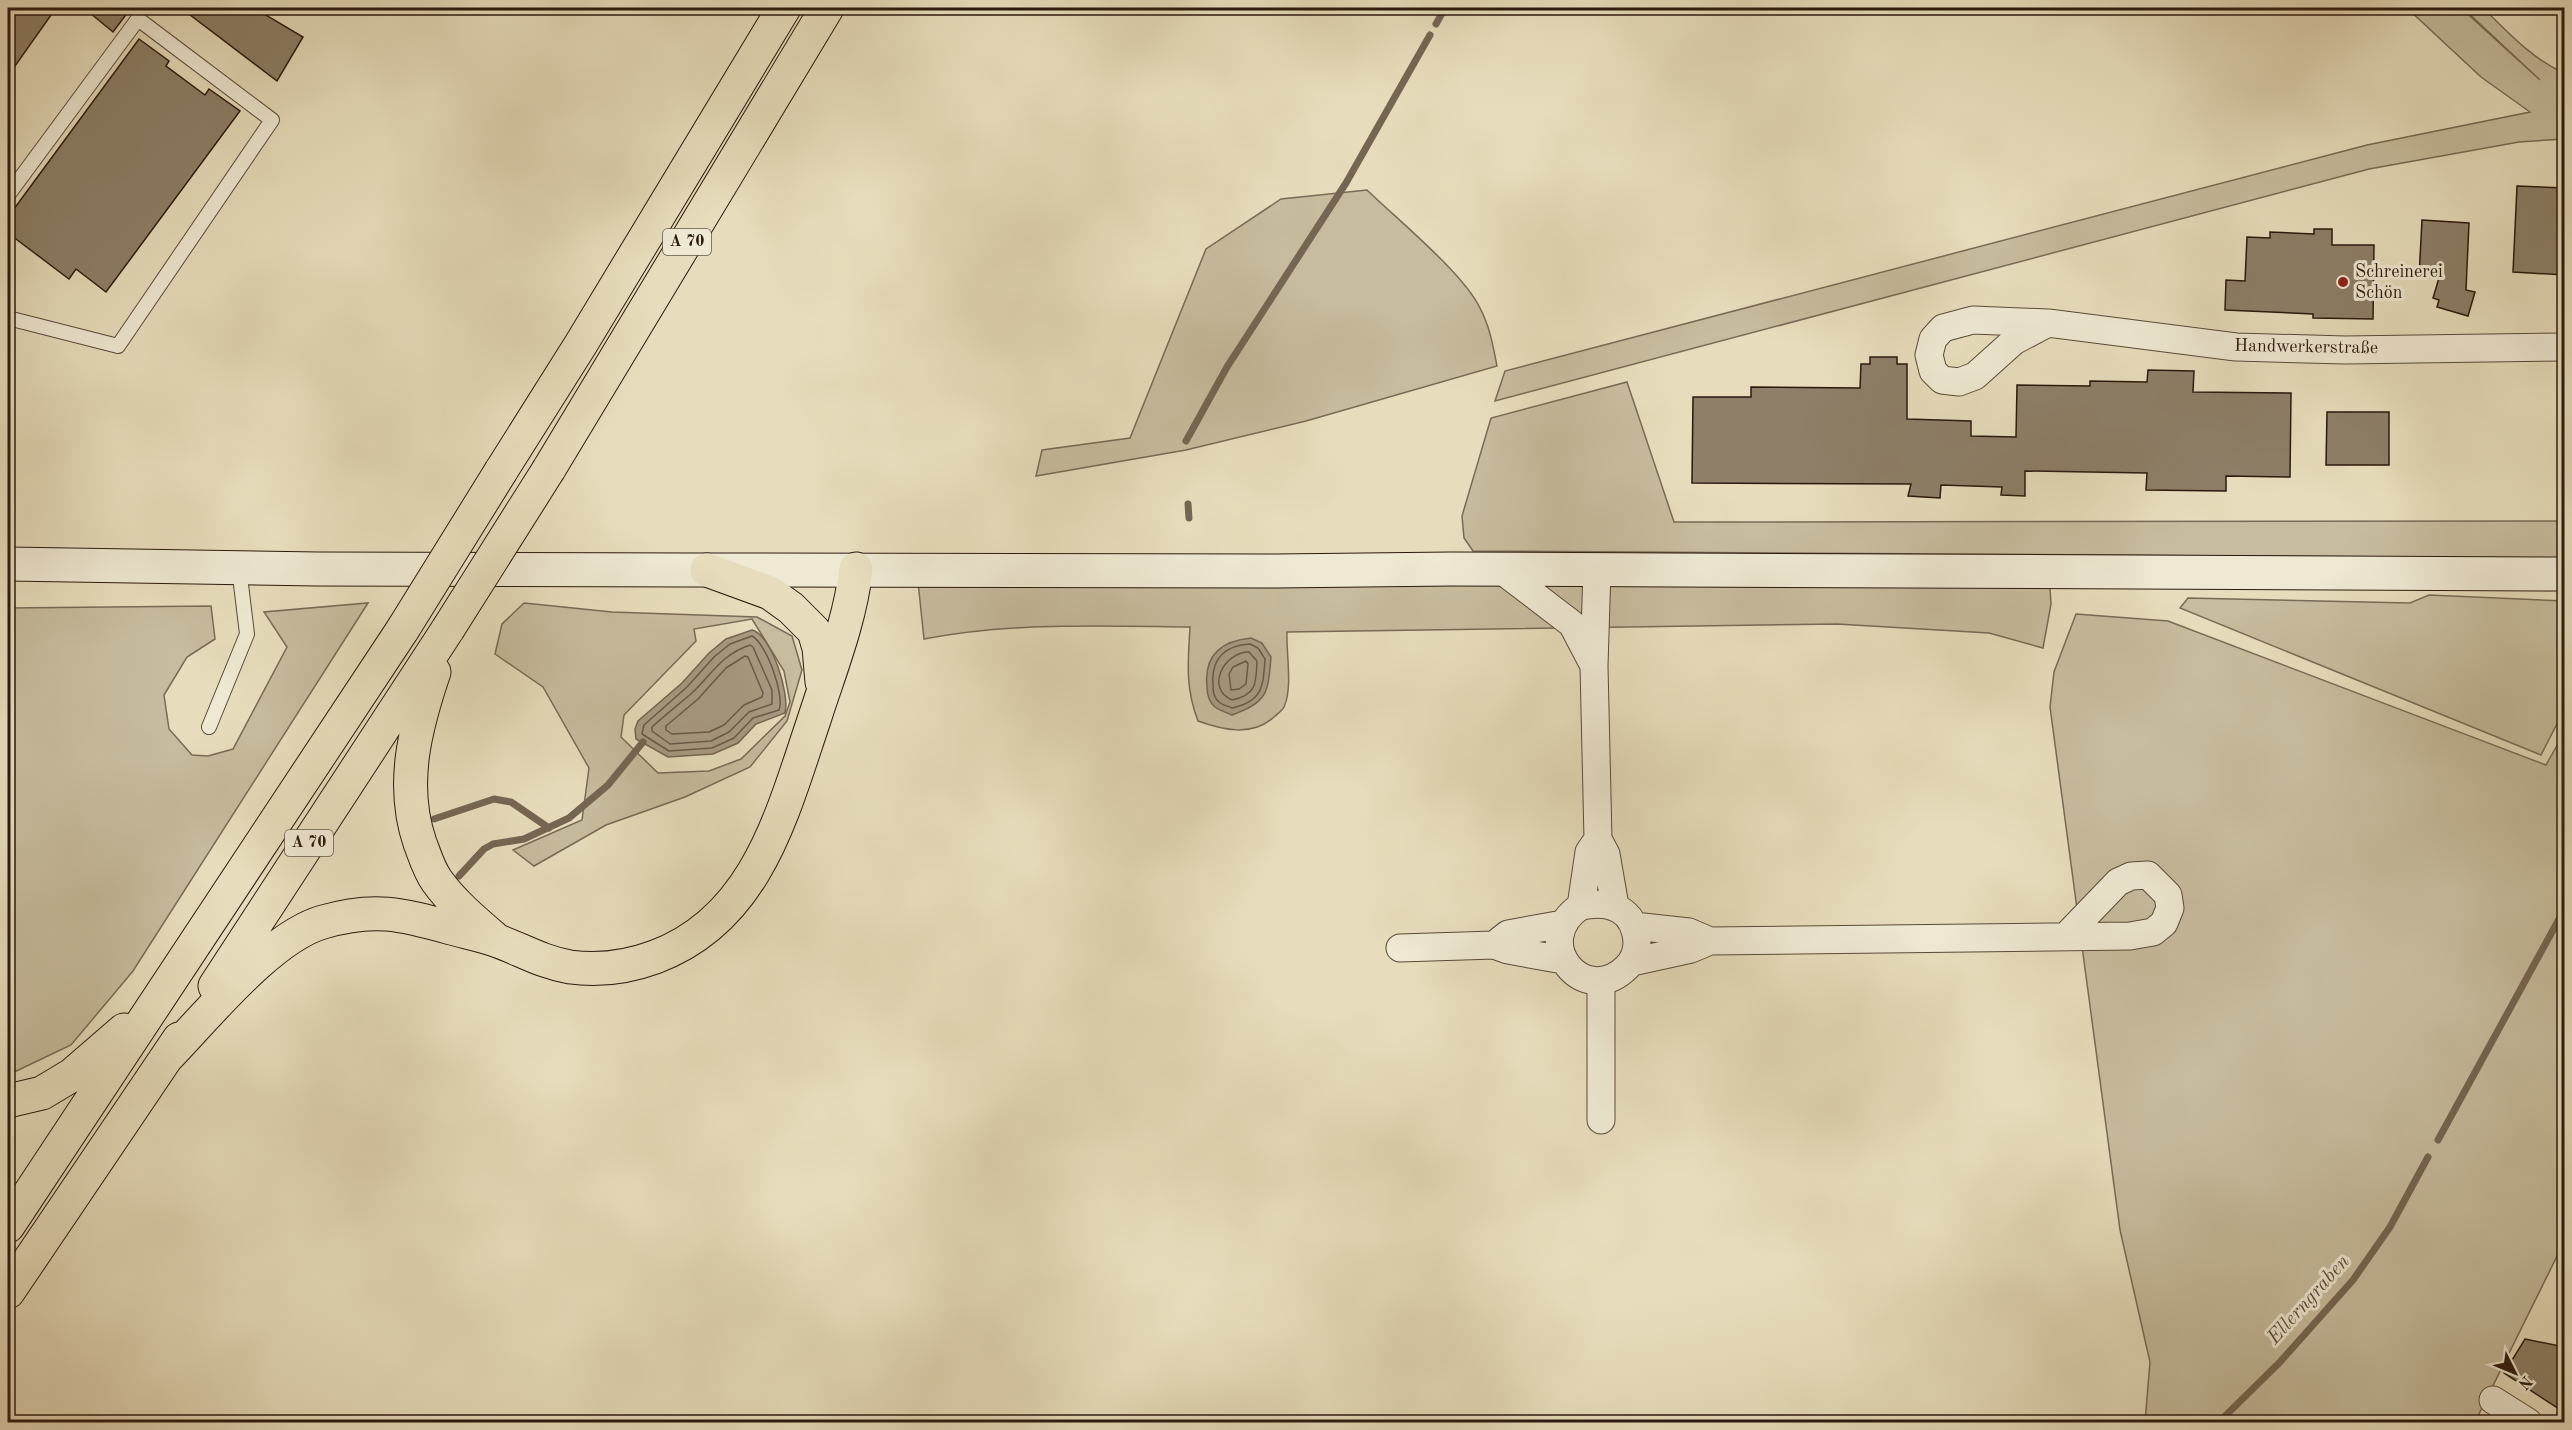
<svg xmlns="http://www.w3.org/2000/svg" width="2572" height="1430" font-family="'Old Standard TT',serif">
  <rect width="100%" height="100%" fill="#e7ddbc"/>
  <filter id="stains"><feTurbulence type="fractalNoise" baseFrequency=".00333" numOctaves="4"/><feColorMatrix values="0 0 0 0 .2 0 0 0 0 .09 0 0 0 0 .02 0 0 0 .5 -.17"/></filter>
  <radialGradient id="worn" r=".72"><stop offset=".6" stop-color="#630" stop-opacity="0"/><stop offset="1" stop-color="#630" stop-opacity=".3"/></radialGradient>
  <path fill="#c7bc9e" stroke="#796a56" stroke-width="1.5" fill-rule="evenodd" d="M 2407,8 L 2461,8 L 2540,80 L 2463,8 L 2483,8 C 2508,32 2532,59 2564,73 L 2564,105 L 2559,106 L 2564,106 L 2564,139 L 2519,142 L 2369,169 L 1495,401 L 1505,371 L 2367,145 L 2530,112 L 2481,77 Z
    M 1367,190 C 1398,220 1462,272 1480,308 C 1490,327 1493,346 1497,366 L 1306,421 L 1186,450 L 1036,476 L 1042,450 L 1130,438 L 1206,249 L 1281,199 Z
    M 1627,382 L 1674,522 L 2564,521 L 2564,558 L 1473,551 L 1464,538 L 1462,516 L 1491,418 Z
    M 917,572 L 2049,573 L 2051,604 L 2043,648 L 1989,633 L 1837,624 L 1287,632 C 1286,653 1293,688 1284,707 C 1282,711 1277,714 1274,717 C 1252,737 1223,730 1198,721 C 1185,687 1188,662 1190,627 C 1101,626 1013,622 924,639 Z
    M 2429,595 L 2564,601 L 2564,710 L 2541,755 L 2180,608 L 2188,598 L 2410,603 Z
    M 368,603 L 133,971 L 71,1045 L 8,1075 L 8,608 L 211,606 L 215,639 L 187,657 L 164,695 L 169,729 L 192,755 L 208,756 L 233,749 L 287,647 L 264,612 Z
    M 524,603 L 612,612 L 757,617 L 792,636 L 802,670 L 787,721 L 750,767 L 685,797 L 606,825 L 534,866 L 513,850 L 582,820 L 589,768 L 543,687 L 495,654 L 502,624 ZM 752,619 L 784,671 L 790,702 L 785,716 L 741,759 L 709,771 L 658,773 L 621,737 L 624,715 L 696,641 L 694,629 Z
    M 2076,614 L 2168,621 L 2546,765 L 2564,733 L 2564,1242 L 2475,1422 L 2145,1422 L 2150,1362 L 2120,1230 L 2050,707 L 2054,672 Z"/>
  <path fill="#a79a81" stroke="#756653" stroke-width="1.5" d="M 752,630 C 772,635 790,695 785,713 L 756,724 L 738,743 L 713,754 L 668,757 L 636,739 L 635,729 L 638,721 L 682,683 L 709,653 L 726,639 Z
    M 1251,638 L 1262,643 L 1271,657 C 1268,693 1268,702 1232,715 C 1227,713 1219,710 1215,707 C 1209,702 1207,693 1207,686 C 1204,655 1221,641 1251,638 Z"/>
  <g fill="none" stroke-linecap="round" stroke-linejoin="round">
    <path stroke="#695a48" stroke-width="1.5" d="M 752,636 C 766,643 785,695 779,710 L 753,718 L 734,738 L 712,748 L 669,751 L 642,734 L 644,725 L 687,687 L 714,657 L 730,644 Z
      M 1250,644 L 1258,648 L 1265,659 C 1263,687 1263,701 1232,708 C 1228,706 1222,705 1219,702 C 1213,697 1213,690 1213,684 C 1211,659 1225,645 1250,644 Z
      M 750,645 L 753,647 L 772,690 L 772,704 L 749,712 L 729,732 L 711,741 L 670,744 L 652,731 L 652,727 C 665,715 679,704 692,693 C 713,673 721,655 750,645 Z
      M 1249,652 L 1257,661 C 1256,683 1257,695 1232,700 C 1205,688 1224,652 1249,652 Z
      M 745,656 L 748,657 L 763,693 L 762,697 L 744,705 L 724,725 L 709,732 L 672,734 L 666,730 L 666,726 L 698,699 L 726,668 Z
      M 1246,661 L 1248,664 L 1246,684 L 1239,689 L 1231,690 L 1229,674 L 1233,667 Z"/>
    <path stroke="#756653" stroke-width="7" d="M 1436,24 L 1445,8
      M 1186,441 L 1227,367 L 1346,183 L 1430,35
      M 1188,504 L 1189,518
      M 434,819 L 494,799 L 511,802 L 549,828
      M 459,876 L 484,849 L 493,844 L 524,839 L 569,818 L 608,785 L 643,742
      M 2438,1140 L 2564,910
      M 2219,1422 L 2280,1362 L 2353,1280 L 2390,1227 L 2428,1157"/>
  </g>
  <path fill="#8d7f68" stroke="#2b190e" stroke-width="1.5" d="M 8,8 L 56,8 L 8,76 Z
    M 84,8 L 131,8 L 113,32 Z
    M 181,8 L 254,8 L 303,37 L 277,81 Z
    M 139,39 L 169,61 L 166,66 L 205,95 L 209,89 L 240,111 L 106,292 L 76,269 L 69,279 L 8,233 L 8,217 Z
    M 2517,186 L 2565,188 L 2565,275 L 2513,272 Z
    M 2422,220 L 2469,223 L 2466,290 L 2475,292 L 2468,316 L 2437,307 L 2439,300 L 2433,298 L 2439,278 L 2419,277 Z
    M 2314,229 L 2332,229 L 2332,245 L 2374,245 L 2373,319 L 2313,318 L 2313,314 L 2225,310 L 2226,280 L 2245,281 L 2247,237 L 2270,238 L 2270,232 L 2314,234 Z
    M 1870,357 L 1897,357 L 1897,364 L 1907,364 L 1907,419 L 1971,421 L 1971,436 L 2016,437 L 2017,385 L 2090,386 L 2090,381 L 2147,382 L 2148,370 L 2194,371 L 2193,392 L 2291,393 L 2290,477 L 2226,476 L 2226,491 L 2146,490 L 2147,473 L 2025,471 L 2025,496 L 2001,495 L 2002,487 L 1941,485 L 1940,498 L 1908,496 L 1911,484 L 1692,483 L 1693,397 L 1751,397 L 1751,387 L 1860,388 L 1861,364 L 1870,364 Z
    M 2327,412 L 2389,412 L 2389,465 L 2326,465 Z
    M 2525,1339 L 2565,1347 L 2565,1407 L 2559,1409 L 2504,1373 Z"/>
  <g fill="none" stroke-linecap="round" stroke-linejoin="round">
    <defs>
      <path id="service" d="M 8,195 L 138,19 L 272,120 L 118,346 L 8,318
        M 209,727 L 247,634 L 239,568
        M 2561,1422 L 2564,1416"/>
      <path id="minor" d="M 2048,323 L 2014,341 L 1975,376 L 1959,382 L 1942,380 L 1933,371 L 1929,355 L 1933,339 L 1943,328 L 1973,320 L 2048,323 L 2236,347 L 2345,350 L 2564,347
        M 1500,569 L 1572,624 L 1592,662
        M 1597,569 L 1594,666 L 1598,839 L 1606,854 L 1615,906
        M 1581,906 C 1610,900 1635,909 1637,942 C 1637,951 1633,961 1627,967 C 1584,1010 1528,941 1581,906 L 1589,852 L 1598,839
        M 1634,926 L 1689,932 L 1710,941
        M 1494,945 L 1508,934 L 1563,924
        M 1400,948 L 1494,945 L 1508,950 L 1563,960
        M 1632,962 L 1691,949 L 1710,941 L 2130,936 L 2153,932 L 2164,923 L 2170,908 L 2168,895 L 2148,875 L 2131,876 L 2118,882 L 2067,935
        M 1601,981 L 1601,1120
        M 2493,1400 L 2528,1422"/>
      <path id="secondary" d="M 8,564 L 318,569 L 695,570 L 1276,571 L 1451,569 L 2564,574"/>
      <path id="motorway" d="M 549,469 L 827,8
        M 501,471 L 581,344 L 784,8
        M 707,570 L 770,593 L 791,608 L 814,631 L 819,648 L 822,682
        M 434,672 C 415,728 400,785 420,843 C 425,856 429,870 437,881 C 452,902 473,920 493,937
        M 215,986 L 448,629
        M 168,1056 C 206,1017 270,937 323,922 C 374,907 401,914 451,928 C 465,932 481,935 495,940 C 521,949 541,962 570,967 C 599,971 628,967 655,957 C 757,919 782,814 814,720 C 830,670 850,621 856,569
        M 8,1101 L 42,1093 L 72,1075 L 124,1030
        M 8,1226 L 403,629
        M 8,1292 L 179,1039"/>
    </defs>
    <use href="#service" stroke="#5a4a3a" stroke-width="16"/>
    <use href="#minor" stroke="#5a4a3a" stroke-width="29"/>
    <use href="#secondary" stroke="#2b190e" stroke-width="35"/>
    <use href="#motorway" stroke="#2b190e" stroke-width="35"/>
    <use href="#service" stroke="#efe9d3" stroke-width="14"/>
    <use href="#minor" stroke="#efe9d3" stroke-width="27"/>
    <use href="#secondary" stroke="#efe9d3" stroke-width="33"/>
    <use href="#motorway" stroke="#e7ddbc" stroke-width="33"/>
    <defs>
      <path id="motorway-bridge" d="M 403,629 L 501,471
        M 448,629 L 549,469"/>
    </defs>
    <use href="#motorway-bridge" stroke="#2b190e" stroke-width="35" stroke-linecap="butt"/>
    <use href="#motorway-bridge" stroke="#e7ddbc" stroke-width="33"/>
  </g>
  <circle fill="#8f2418" stroke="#efe9d3" stroke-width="2" cx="2343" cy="282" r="6"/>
  <g text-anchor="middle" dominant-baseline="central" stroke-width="6" stroke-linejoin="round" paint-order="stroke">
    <g fill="#efe9d3" stroke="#665749" stroke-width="1.5">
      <rect x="663" y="229" width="48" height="26" rx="4.5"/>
      <rect x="285" y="830" width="48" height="26" rx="4.5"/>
    </g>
    <g font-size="16" font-weight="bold" fill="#2b190e">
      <text x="687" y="242">A 70</text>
      <text x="309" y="843">A 70</text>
    </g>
    <g font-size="18" fill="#2b190e" stroke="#efe9d3" text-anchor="start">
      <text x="2355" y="272">Schreinerei<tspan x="2355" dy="21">Schön</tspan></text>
    </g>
    <g font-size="18" fill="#2b190e" stroke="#efe9d3">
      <text transform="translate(2306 347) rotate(1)">Handwerkerstraße</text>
    </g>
    <g font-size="20" font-style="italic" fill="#5d4d3c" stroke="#efe9d3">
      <text transform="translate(2309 1300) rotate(-48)">Ellerngraben</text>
    </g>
  </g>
  <rect width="2572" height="1430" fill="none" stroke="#e7ddbc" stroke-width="30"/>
  <rect x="9" y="9" width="2554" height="1412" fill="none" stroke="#2b190e" stroke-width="3"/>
  <rect x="15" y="15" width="2542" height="1400" fill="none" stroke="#2b190e" stroke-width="1.5"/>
  <g transform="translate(2515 1373) rotate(133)" stroke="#efe9d3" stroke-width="4.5" paint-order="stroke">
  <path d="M0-4.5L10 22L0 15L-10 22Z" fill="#2b190e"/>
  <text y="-9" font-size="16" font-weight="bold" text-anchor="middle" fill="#2b190e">N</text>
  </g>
  <rect width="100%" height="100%" filter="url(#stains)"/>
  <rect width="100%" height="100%" fill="url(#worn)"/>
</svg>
